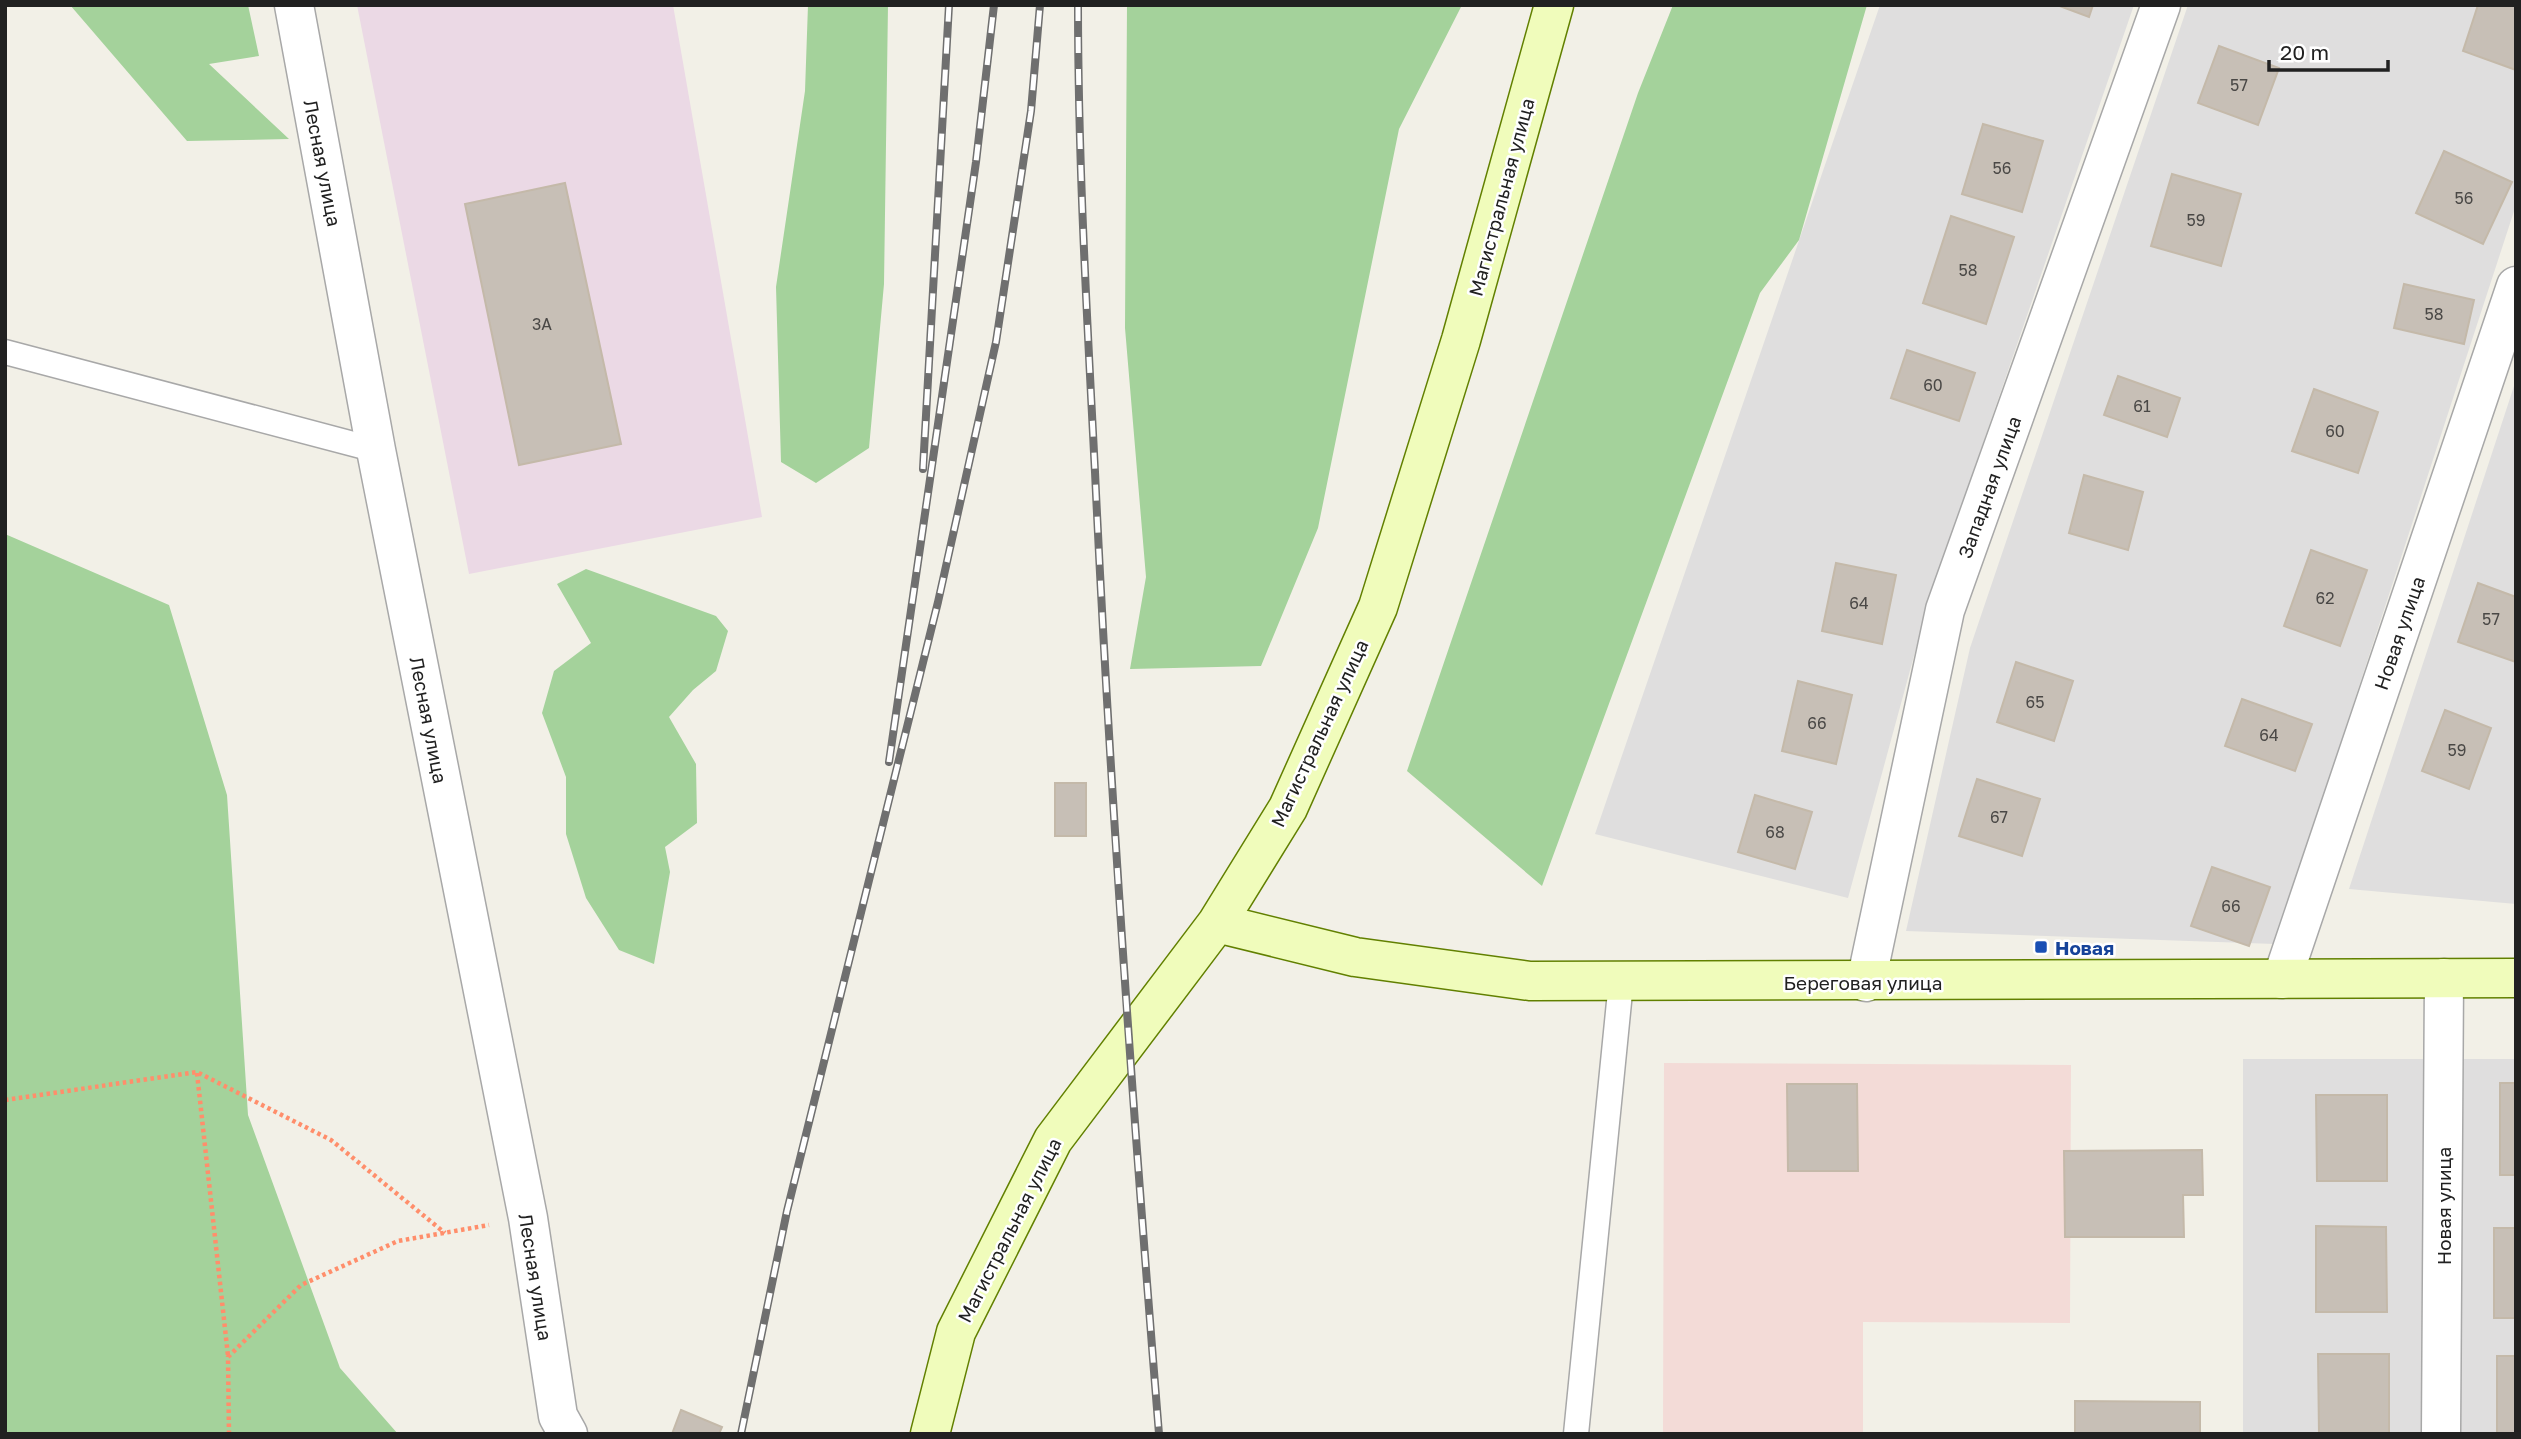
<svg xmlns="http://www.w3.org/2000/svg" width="2521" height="1439" font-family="'Golos Text',sans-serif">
  <rect width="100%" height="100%" fill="#f2f0e7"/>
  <path fill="#dfdede" d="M 1880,5 L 2134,5 L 1930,597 L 1848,898 L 1595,834 Z
    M 2188,5 L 2516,5 L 2516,205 L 2275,944 L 1906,931 L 1970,648 Z
    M 2516,380 L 2516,904 L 2349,889 Z
    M 2243,1059 L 2516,1059 L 2516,1434 L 2243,1434 Z"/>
  <path fill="#f3dbd7" d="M 1664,1063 L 2071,1065 L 2070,1323 L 1863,1322 L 1863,1434 L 1663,1434 Z"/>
  <path fill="#ebd9e5" d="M 357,5 L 673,5 L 762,517 L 469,574 Z"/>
  <path fill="#a4d29b" d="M 70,5 L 248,5 L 259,56 L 209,64 L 289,139 L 187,141 Z
    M 808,5 L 888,5 L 884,284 L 869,448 L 816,483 L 781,462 L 776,287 L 805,91 Z
    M 1127,5 L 1462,5 L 1399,129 L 1318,528 L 1261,666 L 1130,669 L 1146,577 L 1125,328 Z
    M 1673,5 L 1867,5 L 1799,240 L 1760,293 L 1542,886 L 1407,771 L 1638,93 Z
    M 5,534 L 169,605 L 227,795 L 248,1115 L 340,1368 L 398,1434 L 5,1434 Z
    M 586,569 L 716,616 L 728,631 L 716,671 L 693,690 L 669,717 L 696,764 L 697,823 L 665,847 L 670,872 L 654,964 L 619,950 L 586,898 L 566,834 L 566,777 L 542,713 L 554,671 L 591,643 L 557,584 Z"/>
  <path fill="#c7bfb6" stroke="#c4b9a9" stroke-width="2" d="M 2057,5 L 2093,5 L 2089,17 Z
    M 2478,5 L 2516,5 L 2516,70 L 2463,51 Z
    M 2219,46 L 2279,68 L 2258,125 L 2198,103 Z
    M 1983,124 L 2043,141 L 2022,212 L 1962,194 Z
    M 2444,151 L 2512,182 L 2483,244 L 2416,213 Z
    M 2172,174 L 2241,194 L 2221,266 L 2151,246 Z
    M 565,183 L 621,444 L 519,465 L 465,204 Z
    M 1951,216 L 2014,237 L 1986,324 L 1923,303 Z
    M 2404,284 L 2474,300 L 2464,344 L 2394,328 Z
    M 1907,350 L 1975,373 L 1959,421 L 1891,398 Z
    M 2118,376 L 2180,398 L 2167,437 L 2104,415 Z
    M 2314,389 L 2378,412 L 2358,473 L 2292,451 Z
    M 2084,475 L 2143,492 L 2128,550 L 2069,533 Z
    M 2311,550 L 2367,570 L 2340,646 L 2284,626 Z
    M 1836,563 L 1896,575 L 1882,644 L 1822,631 Z
    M 2478,583 L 2516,597 L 2516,662 L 2458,642 Z
    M 2016,662 L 2073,681 L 2054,741 L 1997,722 Z
    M 1798,681 L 1852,695 L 1836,764 L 1782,751 Z
    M 2242,699 L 2312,724 L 2295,771 L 2225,746 Z
    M 2445,710 L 2491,728 L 2469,789 L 2422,771 Z
    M 1977,779 L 2040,799 L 2022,856 L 1959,836 Z
    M 1055,783 L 1086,783 L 1086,836 L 1055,836 Z
    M 1755,795 L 1812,812 L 1795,869 L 1738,852 Z
    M 2212,867 L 2270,887 L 2249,946 L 2191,926 Z
    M 2500,1083 L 2516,1083 L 2516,1175 L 2500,1175 Z
    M 1787,1084 L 1857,1084 L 1858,1171 L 1788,1171 Z
    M 2316,1095 L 2387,1095 L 2387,1181 L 2317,1181 Z
    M 2202,1150 L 2203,1195 L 2183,1195 L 2184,1237 L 2065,1237 L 2064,1151 Z
    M 2316,1226 L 2386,1227 L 2387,1312 L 2316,1312 Z
    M 2494,1228 L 2516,1228 L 2516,1318 L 2494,1318 Z
    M 2318,1354 L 2389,1354 L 2389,1434 L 2319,1434 Z
    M 2497,1356 L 2516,1356 L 2516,1434 L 2497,1434 Z
    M 2075,1401 L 2200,1402 L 2200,1434 L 2075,1434 Z
    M 681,1410 L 722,1427 L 719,1434 L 672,1434 Z"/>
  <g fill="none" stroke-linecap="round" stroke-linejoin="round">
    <defs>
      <path id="lane" d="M 5,352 L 376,450
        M 1576,1434 L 1621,982"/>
      <path id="street" d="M 294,5 L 376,450 L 528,1218 L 558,1416 L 568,1434
        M 2282,979 L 2516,286
        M 1866,982 L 1945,610 L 2161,5
        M 2441,1434 L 2444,978"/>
      <path id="secondary" d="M 1217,923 L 1355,957 L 1530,981 L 2516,978
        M 930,1434 L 956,1332 L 1053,1140 L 1217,923 L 1288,808 L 1378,607 L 1461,340 L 1554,5"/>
    </defs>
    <use href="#lane" stroke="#a8a8a8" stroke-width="27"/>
    <use href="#street" stroke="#a8a8a8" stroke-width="41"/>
    <use href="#secondary" stroke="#628000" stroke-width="41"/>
    <path stroke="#ff8e6b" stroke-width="4.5" stroke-dasharray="3.5 3.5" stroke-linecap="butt" d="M 197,1073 L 228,1356
      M 5,1100 L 197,1072 L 331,1140 L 445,1233
      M 229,1434 L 228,1357 L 301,1285 L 398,1241 L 489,1225"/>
    <use href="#lane" stroke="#fff" stroke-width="24"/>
    <use href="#street" stroke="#fff" stroke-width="38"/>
    <use href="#secondary" stroke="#f0fcbb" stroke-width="38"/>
    <defs>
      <path id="rail" d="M 1078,5 C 1078,161 1087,317 1095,472 C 1110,793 1133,1113 1159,1434
        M 923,469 L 949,5
        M 889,762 L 976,162 L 994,5
        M 741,1434 L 787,1211 L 938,602 L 996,342 L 1031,111 L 1040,5"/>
    </defs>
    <use href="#rail" stroke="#6f6f6f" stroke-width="8"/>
    <use href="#rail" stroke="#fff" stroke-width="5" stroke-dasharray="16" stroke-linecap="butt"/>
  </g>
  <rect fill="#1a4fb4" stroke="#fff" stroke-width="2.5" x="2034" y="940" width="14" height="14" rx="3.5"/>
  <g text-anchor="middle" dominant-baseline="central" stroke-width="5" stroke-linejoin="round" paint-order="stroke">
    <g font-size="16" fill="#4a4846">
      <text x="2239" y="85">57</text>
      <text x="2002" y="168">56</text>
      <text x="2464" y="198">56</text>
      <text x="2196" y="220">59</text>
      <text x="1968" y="270">58</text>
      <text x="2434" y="314">58</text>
      <text x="542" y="324">3А</text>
      <text x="1933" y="385">60</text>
      <text x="2142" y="406">61</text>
      <text x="2335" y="431">60</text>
      <text x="2325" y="598">62</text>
      <text x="1859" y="603">64</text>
      <text x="2491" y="619">57</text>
      <text x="2035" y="702">65</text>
      <text x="1817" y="723">66</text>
      <text x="2269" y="735">64</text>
      <text x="2457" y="750">59</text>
      <text x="1999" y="817">67</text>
      <text x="1775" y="832">68</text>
      <text x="2231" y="906">66</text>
    </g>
    <g font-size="19" fill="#212121" stroke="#fff">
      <text transform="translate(323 163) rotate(79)">Лесная улица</text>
      <text transform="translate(1501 197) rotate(-75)">Магистральная улица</text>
      <text transform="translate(1989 487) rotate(-70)">Западная улица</text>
      <text transform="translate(2399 633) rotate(-71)">Новая улица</text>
      <text transform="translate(429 720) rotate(79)">Лесная улица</text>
      <text transform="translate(1319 733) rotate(-65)">Магистральная улица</text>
      <text x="1863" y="982">Береговая улица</text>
      <text transform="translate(2443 1206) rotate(-90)">Новая улица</text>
      <text transform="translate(1009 1230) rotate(-63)">Магистральная улица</text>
      <text transform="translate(536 1277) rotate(81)">Лесная улица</text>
    </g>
    <g font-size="19" font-weight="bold" fill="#164399" stroke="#fff" text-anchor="start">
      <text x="2055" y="947">Новая</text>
    </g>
  </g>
  <rect width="2521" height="1439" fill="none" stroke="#212121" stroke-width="14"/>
  <path d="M2269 60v10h119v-10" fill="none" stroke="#212121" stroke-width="3.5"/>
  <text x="2280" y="60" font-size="21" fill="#212121" stroke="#ffffff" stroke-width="5" paint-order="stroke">20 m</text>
</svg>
